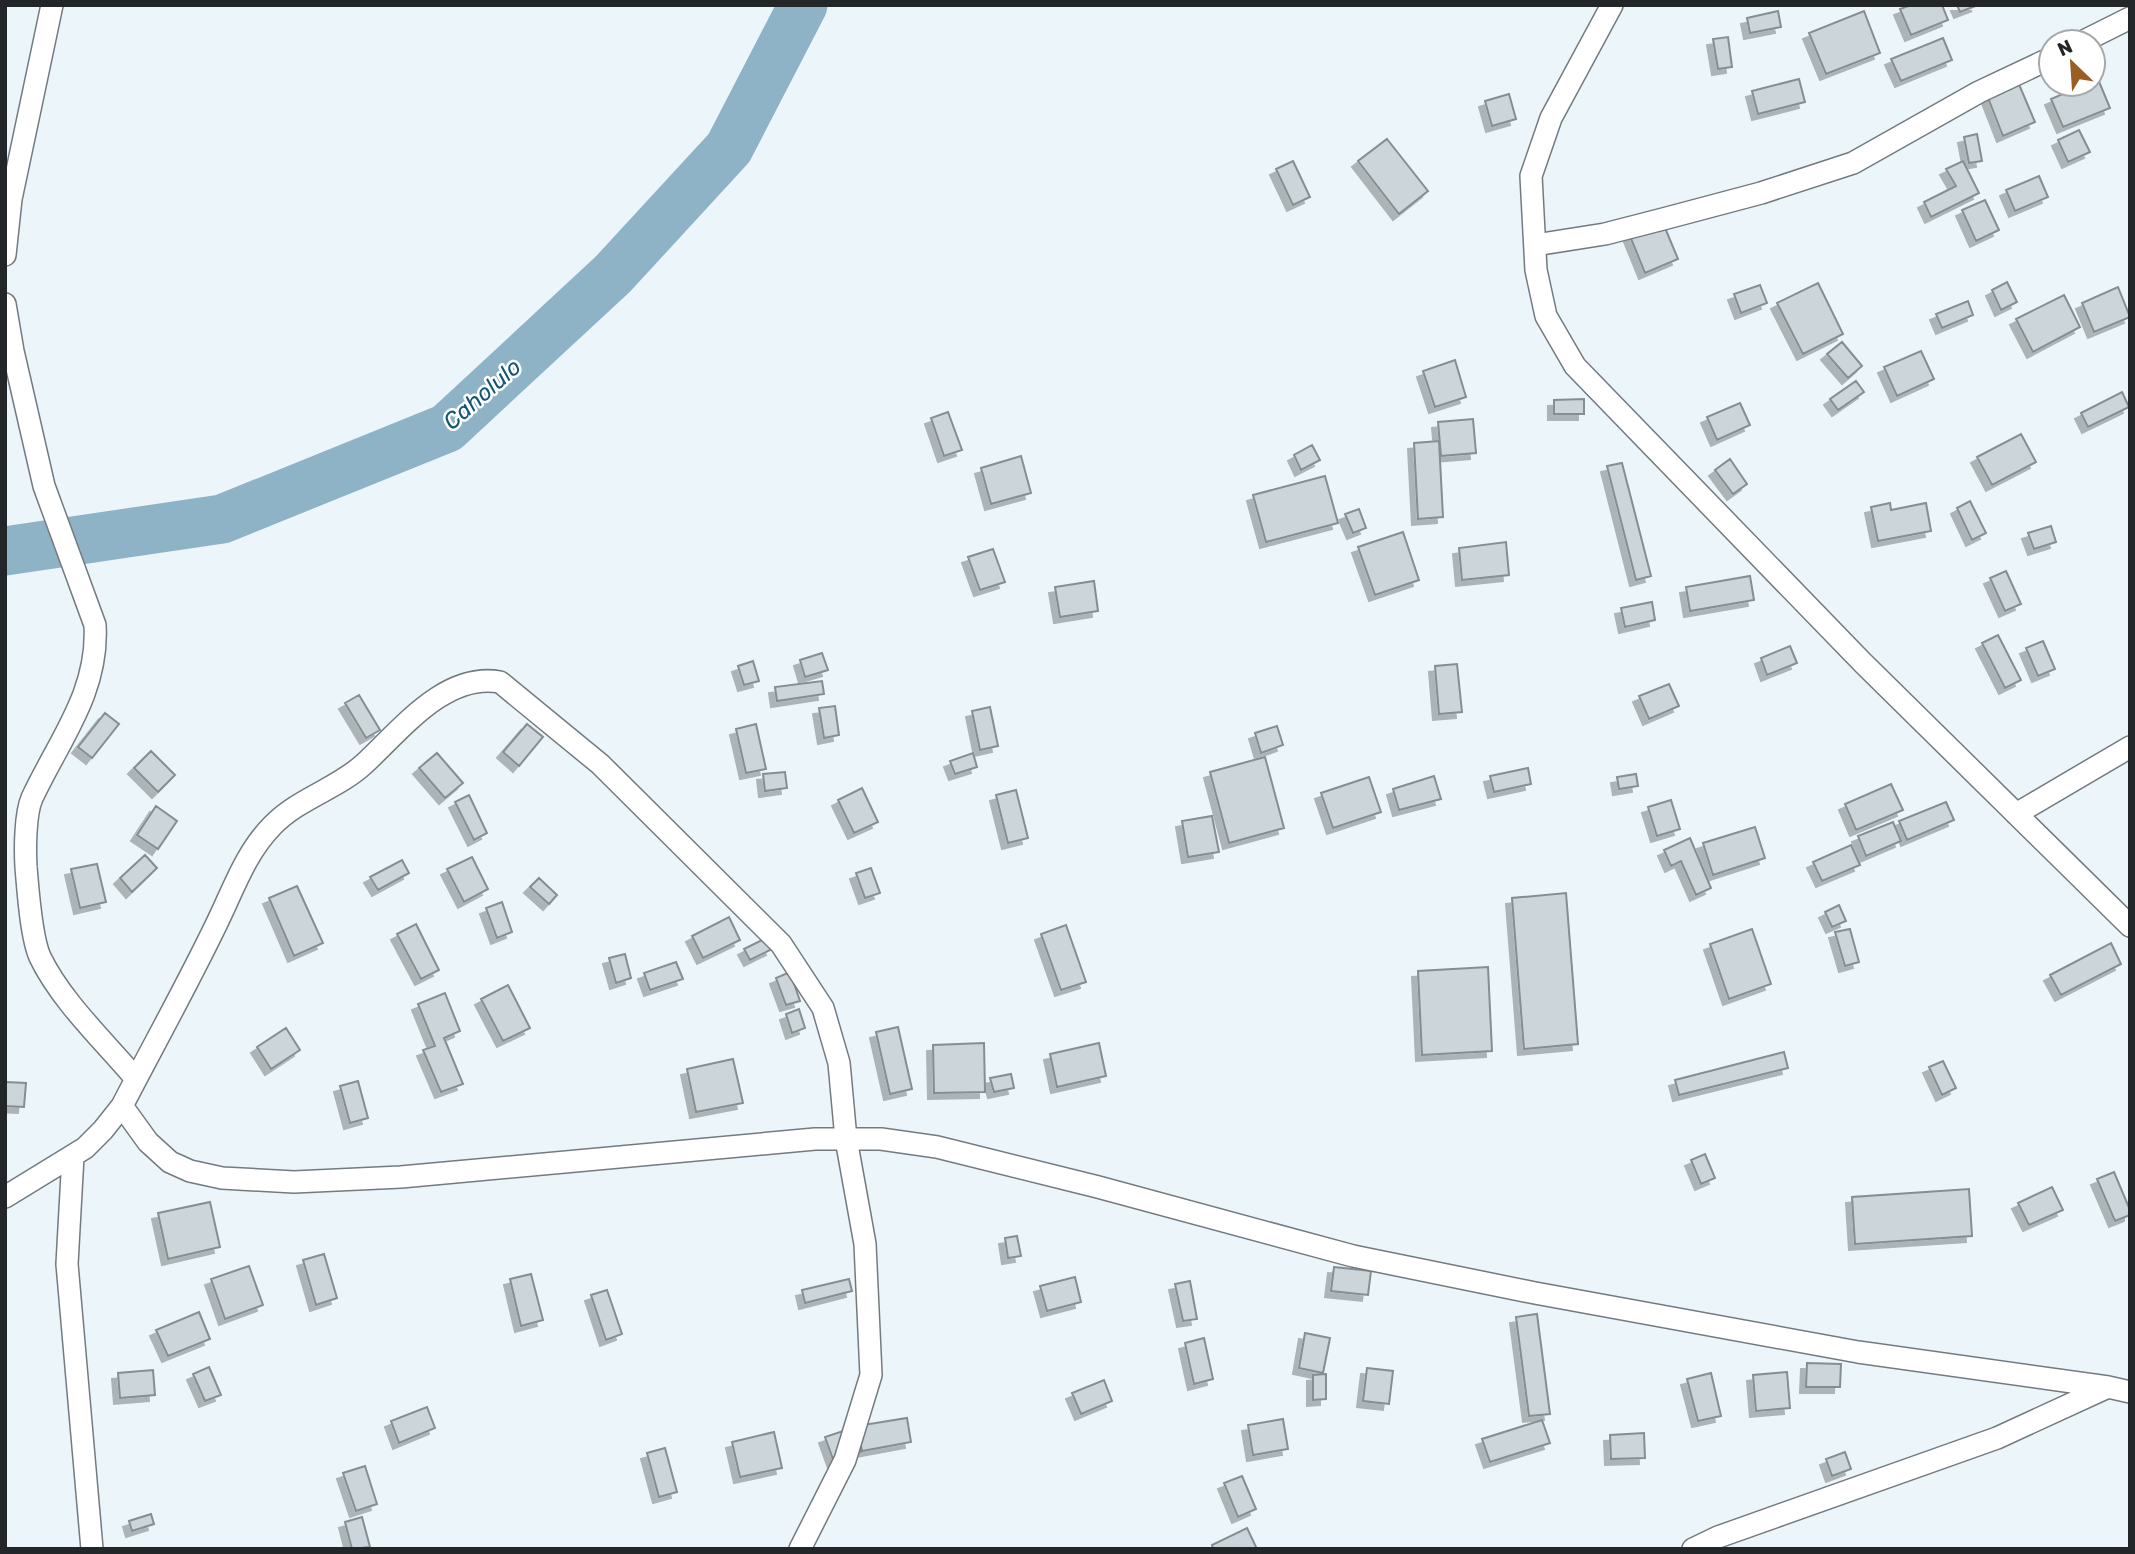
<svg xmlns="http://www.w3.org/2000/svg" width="2135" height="1554" font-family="Rubik,sans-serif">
  <defs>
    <filter id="shadow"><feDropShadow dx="-6" dy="6" stdDeviation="0" flood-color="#0004"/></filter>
  </defs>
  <rect width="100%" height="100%" fill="#ebf5fa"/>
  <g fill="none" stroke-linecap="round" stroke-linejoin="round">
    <path stroke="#8eb3c7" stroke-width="49" d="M 5,551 L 222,519 L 447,428 L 613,274 L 729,148 L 803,5"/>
  </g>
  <path fill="#ccd5da" stroke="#858e92" stroke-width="2" filter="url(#shadow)" d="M 1911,5 L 1942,5 L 1948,20 L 1911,35 L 1900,9 Z
    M 1957,5 L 1978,5 L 1960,12 Z
    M 1778,11 L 1781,27 L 1750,33 L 1747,18 Z
    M 1864,11 L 1880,53 L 1826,74 L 1809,33 Z
    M 1728,37 L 1732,67 L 1718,69 L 1713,39 Z
    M 1943,38 L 1952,60 L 1901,81 L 1891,59 Z
    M 2093,67 L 2110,108 L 2063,127 L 2051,99 L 2077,88 L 2076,84 L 2093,84 Z
    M 1799,79 L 1805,102 L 1758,114 L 1752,91 Z
    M 2018,82 L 2035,122 L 2003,136 L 1987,95 Z
    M 1509,94 L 1516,119 L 1492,126 L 1485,101 Z
    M 2079,130 L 2090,152 L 2068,162 L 2058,140 Z
    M 1977,134 L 1982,161 L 1969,163 L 1964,137 Z
    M 1387,139 L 1428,191 L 1399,214 L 1358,161 Z
    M 1293,161 L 1310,197 L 1293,205 L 1276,169 Z
    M 1963,161 L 1979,193 L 1931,217 L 1924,202 L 1956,186 L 1946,169 Z
    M 2039,176 L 2048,197 L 2015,211 L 2006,190 Z
    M 1985,200 L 1999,230 L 1976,241 L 1962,210 Z
    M 1663,223 L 1678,259 L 1645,273 L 1630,236 Z
    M 2007,282 L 2017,302 L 2001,310 L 1992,290 Z
    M 1818,283 L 1843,334 L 1803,354 L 1777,303 Z
    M 1760,285 L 1767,303 L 1741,313 L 1734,294 Z
    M 2118,287 L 2130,317 L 2094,332 L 2082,303 Z
    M 2064,295 L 2080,327 L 2033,352 L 2016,319 Z
    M 1968,301 L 1973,315 L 1942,328 L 1936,314 Z
    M 1842,342 L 1862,366 L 1848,378 L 1827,354 Z
    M 1921,351 L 1934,379 L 1897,396 L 1884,367 Z
    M 1455,360 L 1466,397 L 1435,407 L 1423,371 Z
    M 1856,381 L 1864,392 L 1838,410 L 1830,399 Z
    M 2122,392 L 2129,407 L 2088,427 L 2081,413 Z
    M 1584,399 L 1584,414 L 1554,414 L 1554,400 Z
    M 1740,403 L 1750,425 L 1717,440 L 1707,417 Z
    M 948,412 L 962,450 L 944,456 L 931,418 Z
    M 1473,419 L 1476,453 L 1441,456 L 1438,422 Z
    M 2021,434 L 2036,462 L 1992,485 L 1977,457 Z
    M 1439,441 L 1443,517 L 1418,519 L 1414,443 Z
    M 1312,445 L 1320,460 L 1301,470 L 1294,455 Z
    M 1021,456 L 1031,493 L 991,504 L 981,468 Z
    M 1730,459 L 1747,484 L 1733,494 L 1715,470 Z
    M 1622,463 L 1651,576 L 1636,580 L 1607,466 Z
    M 1325,476 L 1338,523 L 1266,542 L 1253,495 Z
    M 1970,501 L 1986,533 L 1972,540 L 1957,508 Z
    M 1890,503 L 1891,510 L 1926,503 L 1931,531 L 1878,541 L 1871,507 Z
    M 1359,509 L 1366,528 L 1353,533 L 1345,514 Z
    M 2051,526 L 2056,542 L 2034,549 L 2028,533 Z
    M 1403,532 L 1419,580 L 1375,595 L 1358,547 Z
    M 1506,542 L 1509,575 L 1462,580 L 1459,548 Z
    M 993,549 L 1005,582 L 980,590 L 968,557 Z
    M 2006,571 L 2021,604 L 2005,611 L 1990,578 Z
    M 1750,576 L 1754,600 L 1690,611 L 1686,587 Z
    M 1094,581 L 1098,611 L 1060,617 L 1055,587 Z
    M 1652,602 L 1655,620 L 1625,627 L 1621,608 Z
    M 1998,635 L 2021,680 L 2005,688 L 1982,643 Z
    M 2043,641 L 2055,669 L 2038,676 L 2026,648 Z
    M 1790,646 L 1797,663 L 1767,675 L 1761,658 Z
    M 822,653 L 828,670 L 805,677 L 800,660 Z
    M 753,661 L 759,681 L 744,685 L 738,666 Z
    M 1457,664 L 1462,712 L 1439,714 L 1435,666 Z
    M 822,681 L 824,694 L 777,701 L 775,687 Z
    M 1669,684 L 1679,706 L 1649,719 L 1639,696 Z
    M 359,695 L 380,730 L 366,738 L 345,703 Z
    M 835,706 L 839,735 L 824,738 L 819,708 Z
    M 990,707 L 998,746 L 980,750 L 972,711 Z
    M 105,713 L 119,724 L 92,758 L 78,747 Z
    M 527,724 L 543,737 L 519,766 L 503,752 Z
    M 756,724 L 766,769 L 746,773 L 736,729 Z
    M 1277,726 L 1283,745 L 1261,753 L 1255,733 Z
    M 151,751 L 175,775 L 158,792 L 134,768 Z
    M 437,753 L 463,783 L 445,798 L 419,768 Z
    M 973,753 L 977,767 L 955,774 L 950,761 Z
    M 1265,757 L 1284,828 L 1229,843 L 1210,772 Z
    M 1528,768 L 1531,784 L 1494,792 L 1490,776 Z
    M 785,772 L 787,788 L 765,791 L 763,774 Z
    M 1636,774 L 1638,786 L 1619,789 L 1617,777 Z
    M 1434,776 L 1441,799 L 1399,810 L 1393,789 Z
    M 1369,777 L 1381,812 L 1333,828 L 1321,793 Z
    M 1891,784 L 1903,810 L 1856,830 L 1845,804 Z
    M 862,788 L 878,822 L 854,833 L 838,800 Z
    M 1016,790 L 1028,838 L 1008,843 L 996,795 Z
    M 469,795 L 487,833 L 474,840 L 455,802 Z
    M 1671,800 L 1680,829 L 1657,836 L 1648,807 Z
    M 1946,802 L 1954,820 L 1907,840 L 1899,821 Z
    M 156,806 L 177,821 L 158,849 L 137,835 Z
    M 1212,816 L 1219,852 L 1188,857 L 1182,821 Z
    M 1893,822 L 1901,841 L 1866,856 L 1858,836 Z
    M 1755,827 L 1765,858 L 1713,875 L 1703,843 Z
    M 1690,838 L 1711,888 L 1696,895 L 1681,861 L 1671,866 L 1664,850 Z
    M 1851,845 L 1860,865 L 1822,881 L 1813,862 Z
    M 145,855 L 157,868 L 132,892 L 120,878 Z
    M 472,857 L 488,889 L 464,902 L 447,869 Z
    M 402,860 L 409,873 L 378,890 L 370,877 Z
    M 97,864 L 106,902 L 80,908 L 71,869 Z
    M 871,868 L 880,893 L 865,898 L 856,873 Z
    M 539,878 L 557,895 L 549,904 L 530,887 Z
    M 297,886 L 323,943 L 294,956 L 269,898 Z
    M 1566,893 L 1578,1044 L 1524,1049 L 1512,898 Z
    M 502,902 L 512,932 L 497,938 L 486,908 Z
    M 1839,905 L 1846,921 L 1832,927 L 1825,912 Z
    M 729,917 L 740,940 L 703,958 L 692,936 Z
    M 416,924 L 439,970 L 421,979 L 397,934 Z
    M 1066,925 L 1086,982 L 1061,990 L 1041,934 Z
    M 1752,929 L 1771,984 L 1729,999 L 1710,944 Z
    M 1850,929 L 1859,962 L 1845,966 L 1835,932 Z
    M 766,938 L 772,949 L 750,960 L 744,949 Z
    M 2111,943 L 2121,964 L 2061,995 L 2050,975 Z
    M 625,954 L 631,978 L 616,983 L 609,958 Z
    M 676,962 L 683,979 L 650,990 L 644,973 Z
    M 1488,967 L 1492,1051 L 1422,1055 L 1418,971 Z
    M 790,972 L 800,1001 L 786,1005 L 776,978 Z
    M 508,985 L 530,1028 L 503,1041 L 481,999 Z
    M 445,993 L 460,1031 L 444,1038 L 463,1084 L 441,1092 L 423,1050 L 435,1046 L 418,1004 Z
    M 799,1009 L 805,1028 L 792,1033 L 786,1014 Z
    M 898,1027 L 912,1089 L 890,1094 L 876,1032 Z
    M 286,1028 L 300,1050 L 271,1069 L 257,1047 Z
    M 984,1043 L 985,1092 L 934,1093 L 933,1045 Z
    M 1099,1043 L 1106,1076 L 1057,1087 L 1050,1054 Z
    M 1784,1052 L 1788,1068 L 1679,1095 L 1675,1080 Z
    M 733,1059 L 743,1103 L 696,1112 L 687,1069 Z
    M 1943,1061 L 1956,1088 L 1942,1095 L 1929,1067 Z
    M 1011,1074 L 1014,1088 L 994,1092 L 990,1078 Z
    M 358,1081 L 368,1118 L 350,1123 L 340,1086 Z
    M 5,1082 L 26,1083 L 24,1107 L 5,1106 Z
    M 1705,1154 L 1715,1178 L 1701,1184 L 1691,1160 Z
    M 2114,1172 L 2130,1210 L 2130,1215 L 2115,1221 L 2097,1179 Z
    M 2052,1187 L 2063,1210 L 2029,1225 L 2018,1203 Z
    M 1969,1189 L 1972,1236 L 1855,1244 L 1852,1197 Z
    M 210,1202 L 220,1247 L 168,1259 L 158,1213 Z
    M 1017,1236 L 1021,1256 L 1008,1258 L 1005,1238 Z
    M 324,1254 L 337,1298 L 316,1305 L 303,1260 Z
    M 249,1266 L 263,1305 L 225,1319 L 211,1279 Z
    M 1334,1267 L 1371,1271 L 1368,1295 L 1331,1291 Z
    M 531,1274 L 543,1320 L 521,1326 L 510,1279 Z
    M 1075,1277 L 1081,1302 L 1047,1311 L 1040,1286 Z
    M 849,1279 L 852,1291 L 805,1303 L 802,1290 Z
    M 1190,1281 L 1197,1319 L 1183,1321 L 1175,1284 Z
    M 607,1290 L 622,1334 L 606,1340 L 591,1295 Z
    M 199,1312 L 210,1339 L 168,1356 L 156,1330 Z
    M 1537,1314 L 1550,1414 L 1529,1416 L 1516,1317 Z
    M 1305,1333 L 1330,1338 L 1323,1373 L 1299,1368 Z
    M 1204,1338 L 1213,1379 L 1194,1384 L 1185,1343 Z
    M 1807,1363 L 1841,1364 L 1840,1387 L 1806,1387 Z
    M 209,1367 L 221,1395 L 205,1401 L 193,1374 Z
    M 1367,1368 L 1393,1371 L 1389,1404 L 1363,1401 Z
    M 153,1370 L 155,1395 L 120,1398 L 118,1373 Z
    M 1787,1372 L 1790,1408 L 1756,1411 L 1753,1375 Z
    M 1711,1373 L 1721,1416 L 1698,1421 L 1687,1379 Z
    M 1326,1374 L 1326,1399 L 1313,1400 L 1313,1375 Z
    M 1104,1380 L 1112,1401 L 1081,1414 L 1072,1393 Z
    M 427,1407 L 435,1428 L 399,1443 L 391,1421 Z
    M 907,1418 L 911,1442 L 862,1451 L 857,1426 Z
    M 1283,1419 L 1288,1449 L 1253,1455 L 1248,1425 Z
    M 1542,1420 L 1550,1443 L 1490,1462 L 1482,1439 Z
    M 852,1428 L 861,1452 L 834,1462 L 825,1437 Z
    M 774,1432 L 782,1468 L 740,1477 L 732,1442 Z
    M 1644,1433 L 1645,1458 L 1611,1459 L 1610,1435 Z
    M 665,1448 L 677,1492 L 659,1497 L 647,1453 Z
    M 1845,1452 L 1851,1469 L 1832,1476 L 1826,1459 Z
    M 365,1466 L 377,1504 L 356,1511 L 343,1473 Z
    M 1242,1476 L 1256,1509 L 1238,1517 L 1224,1483 Z
    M 151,1514 L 154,1524 L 132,1531 L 129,1521 Z
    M 362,1517 L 370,1547 L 352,1549 L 345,1522 Z
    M 1247,1528 L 1257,1549 L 1213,1549 L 1212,1545 Z"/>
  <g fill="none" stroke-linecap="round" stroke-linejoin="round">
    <defs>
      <path id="street" d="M 1612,5 L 1551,118 L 1531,176 L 1536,270 L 1546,316 L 1575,366 L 1863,663 L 2130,926
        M 2082,42 L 2130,18
        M 1535,245 L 1605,234 L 1667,218 L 1761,193 L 1853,163 L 1979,92 L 2051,58
        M 5,255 L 11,199 L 52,5
        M 5,304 L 13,351 L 44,486 L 95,625 C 99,692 59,740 32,798 C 25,814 25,850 26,867 C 28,890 31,937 40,957 C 61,1001 105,1042 136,1079
        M 2016,814 L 2130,747
        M 122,1106 L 148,1142 L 170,1162 L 190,1171 L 222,1178 L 294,1182 L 401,1177 L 815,1139 L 881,1139 L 937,1147 L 1098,1187 L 1353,1256 L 1535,1293 L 1858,1352 L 2108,1387 L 2130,1392
        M 73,1156 L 67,1264 L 92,1549
        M 5,1197 L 85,1148 L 103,1130 L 122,1106 C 153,1046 186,987 215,927 C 233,891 244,855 272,826 C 299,798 337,789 364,764 C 401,730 445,672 500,682 L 600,764 L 781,944 L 823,1008 L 839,1063 L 846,1139 L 865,1244 L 871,1375 L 845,1460 L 800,1549
        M 1693,1549 L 1718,1537 L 1997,1438 L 2108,1387"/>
    </defs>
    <use href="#street" stroke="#737b80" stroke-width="24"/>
    <use href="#street" stroke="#fff" stroke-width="21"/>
  </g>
  <g text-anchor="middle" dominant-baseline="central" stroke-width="5" stroke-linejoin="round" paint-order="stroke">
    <g font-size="23" font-style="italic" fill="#115773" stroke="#fff">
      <text transform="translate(482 394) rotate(-41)">Caholulo</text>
    </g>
  </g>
  <rect width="2135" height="1554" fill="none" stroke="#232628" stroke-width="14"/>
  <g transform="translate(2072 63) rotate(335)"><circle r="33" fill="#ffffff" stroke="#a7a8a9" stroke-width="2"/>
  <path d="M0-5L12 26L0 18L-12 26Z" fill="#9a5d22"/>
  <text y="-10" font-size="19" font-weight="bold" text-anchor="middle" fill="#232628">N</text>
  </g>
</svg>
